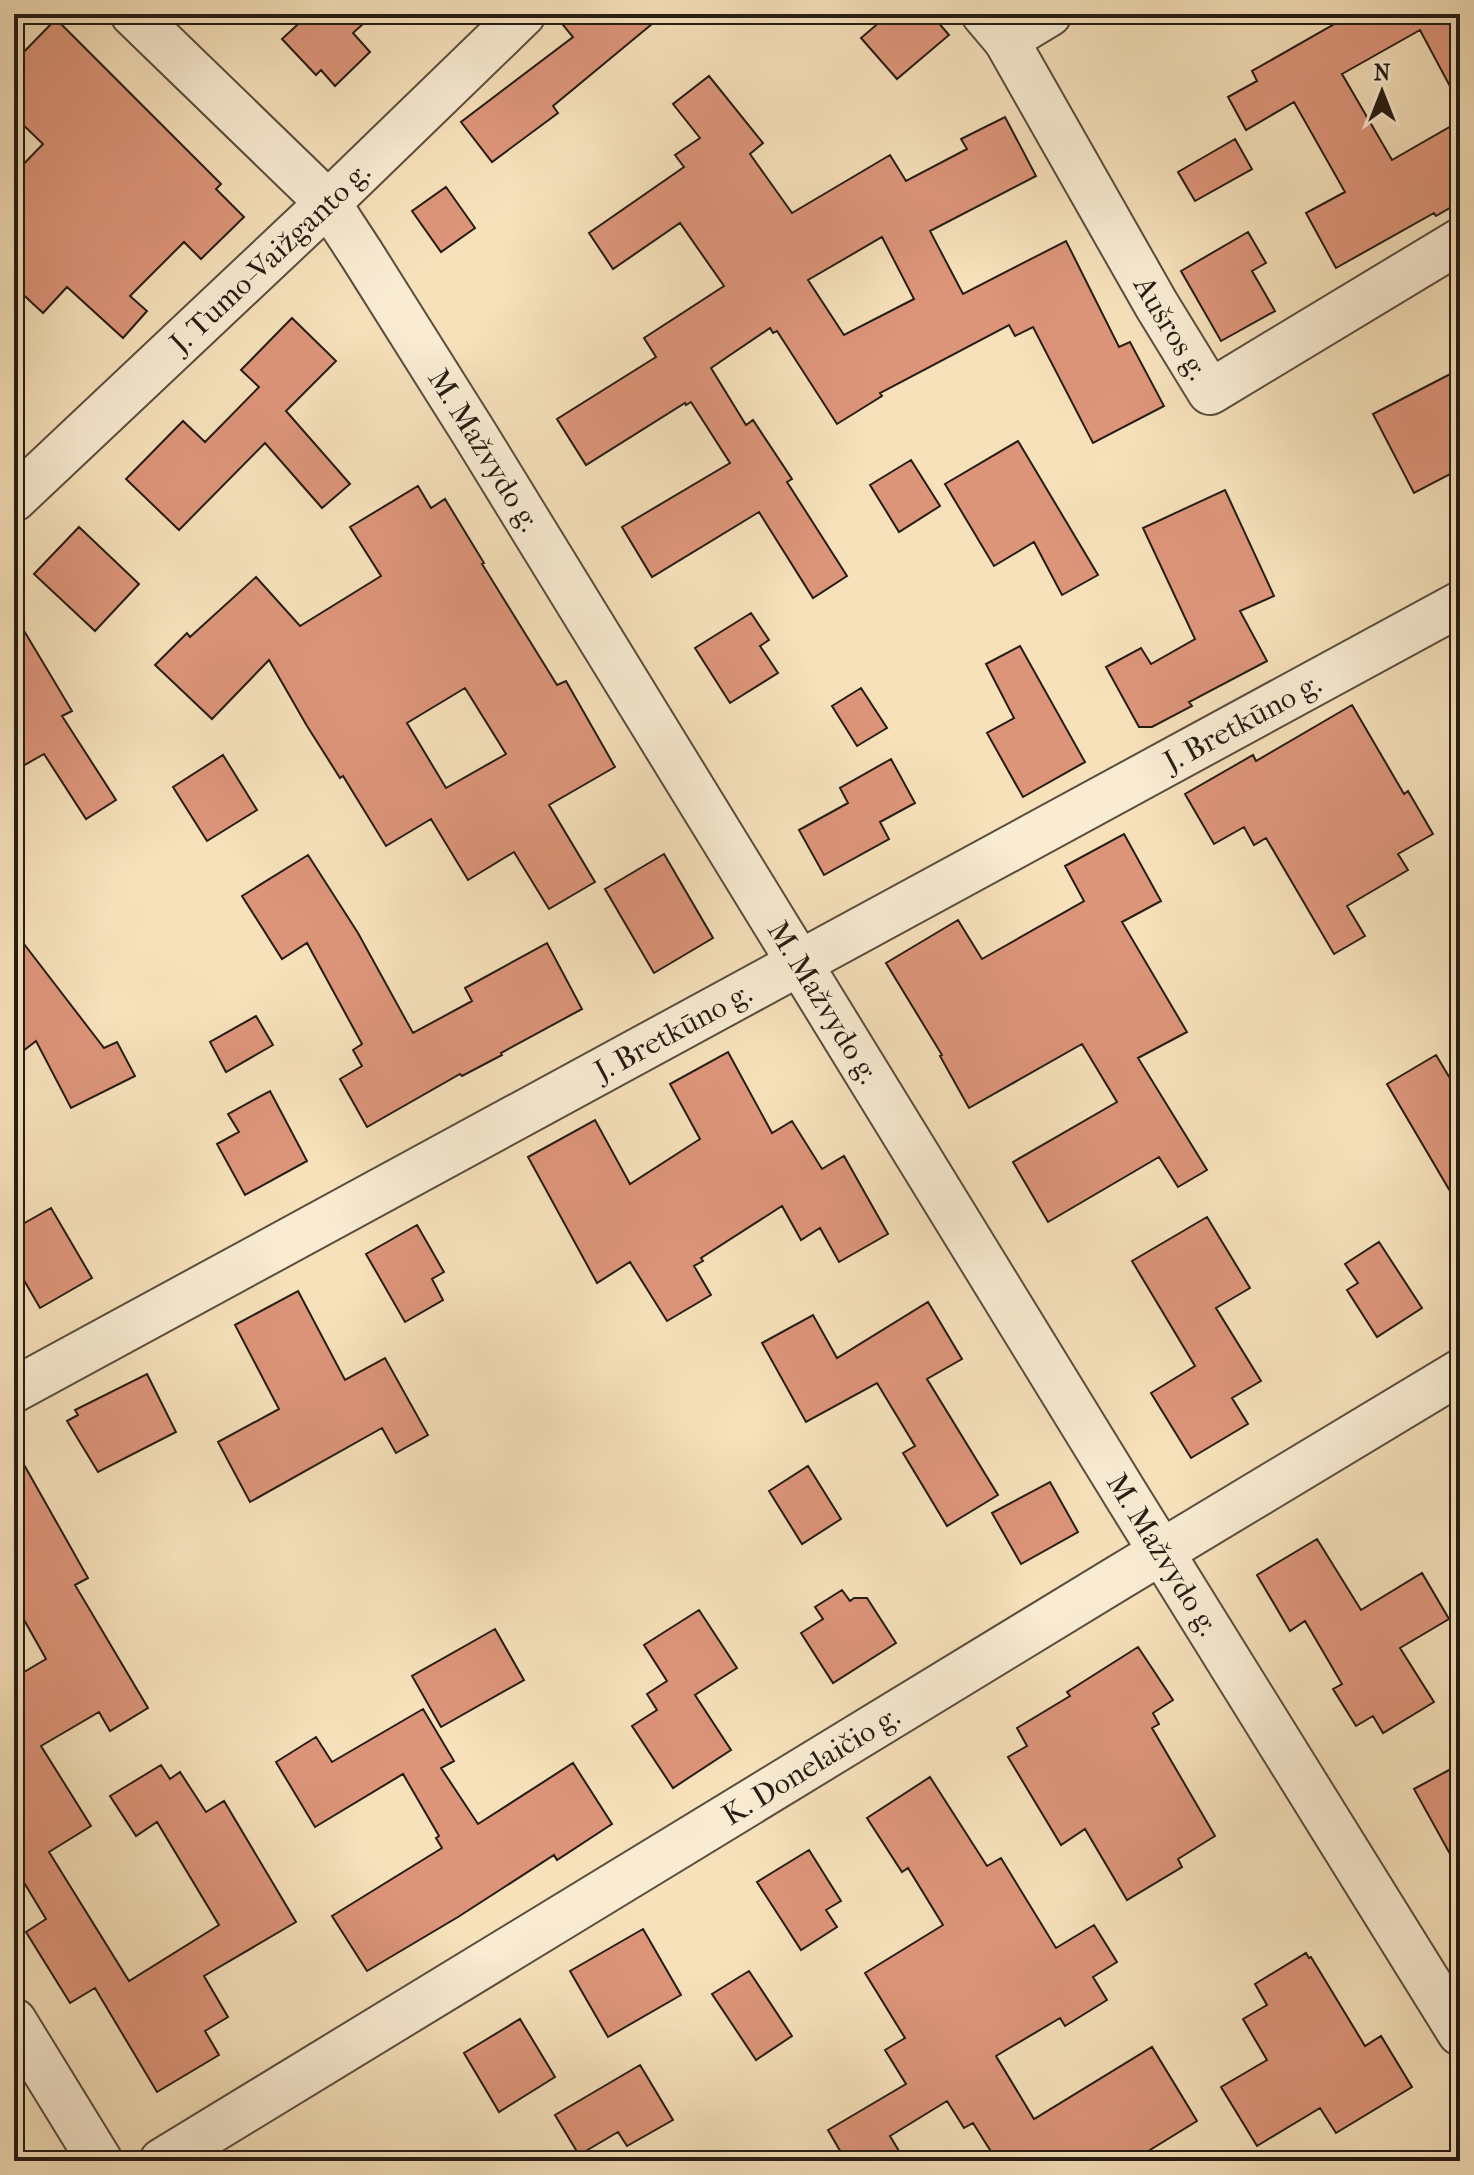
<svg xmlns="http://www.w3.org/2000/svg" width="1474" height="2175" font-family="'IM FELL French Canon',serif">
  <rect width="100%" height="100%" fill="#f6e1bb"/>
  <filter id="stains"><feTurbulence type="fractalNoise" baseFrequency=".0025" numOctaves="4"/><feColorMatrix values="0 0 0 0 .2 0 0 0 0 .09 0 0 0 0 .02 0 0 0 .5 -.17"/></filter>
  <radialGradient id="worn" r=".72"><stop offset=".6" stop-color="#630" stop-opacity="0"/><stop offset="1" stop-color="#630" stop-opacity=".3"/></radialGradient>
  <path fill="#dd957a" stroke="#251c13" stroke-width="2" fill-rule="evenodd" d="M 309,14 L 374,14 L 353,33 L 370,52 L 335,86 L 321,70 L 316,75 L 282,39 Z
    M 554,14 L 664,14 L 553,106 L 558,113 L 492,162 L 461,122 L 573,37 Z
    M 889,14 L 931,14 L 949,35 L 897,79 L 861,38 Z
    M 1352,14 L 1460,14 L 1460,105 L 1420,30 L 1342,74 L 1392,160 L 1460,121 L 1460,202 L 1436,216 L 1434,213 L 1336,268 L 1306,213 L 1345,192 L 1294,102 L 1246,130 L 1228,97 L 1257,81 L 1252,71 Z
    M 56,19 L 221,184 L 216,189 L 244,217 L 201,259 L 184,242 L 130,296 L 147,311 L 123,338 L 67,287 L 43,313 L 14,286 L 14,174 L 43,144 L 14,116 L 14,62 Z
    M 709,76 L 763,143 L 750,154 L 792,213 L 890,155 L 906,181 L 967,149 L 961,139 L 1005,117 L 1036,176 L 930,231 L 963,294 L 1066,241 L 1119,347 L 1130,342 L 1164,406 L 1093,443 L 1033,327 L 1015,336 L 1009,325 L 880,393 L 882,396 L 837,424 L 777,331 L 773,333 L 770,328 L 711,368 L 746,425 L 753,420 L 792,479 L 787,482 L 847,576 L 813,598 L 759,512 L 652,577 L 622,527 L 730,463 L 691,402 L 686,405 L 685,403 L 586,465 L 557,419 L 656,357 L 644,338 L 724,286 L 680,223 L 613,269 L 589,233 L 684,167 L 675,155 L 700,138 L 673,104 ZM 882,237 L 914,299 L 844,335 L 808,280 Z
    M 1235,139 L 1252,169 L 1195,201 L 1178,172 Z
    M 446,187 L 475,228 L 441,252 L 412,211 Z
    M 1248,232 L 1266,263 L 1252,271 L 1275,311 L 1221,341 L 1181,271 Z
    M 292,318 L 336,361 L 286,411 L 350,484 L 322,508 L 265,443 L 179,530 L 126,479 L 183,421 L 205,442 L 259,387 L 241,370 Z
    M 1460,369 L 1460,469 L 1414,493 L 1373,414 Z
    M 1018,441 L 1098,575 L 1062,595 L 1034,542 L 994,566 L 945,484 Z
    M 911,460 L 940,506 L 899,532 L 870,485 Z
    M 418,486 L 431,508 L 445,499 L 484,563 L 482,564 L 557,685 L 566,681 L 615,767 L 549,805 L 595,882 L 549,909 L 514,852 L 468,880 L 431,819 L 386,846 L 343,776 L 340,778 L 307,726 L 269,660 L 212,719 L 155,665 L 187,633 L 190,637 L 256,577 L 300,626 L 381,576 L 350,527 ZM 465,688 L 506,754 L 446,788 L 407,723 Z
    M 1225,490 L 1274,596 L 1240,611 L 1267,661 L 1189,702 L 1192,706 L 1152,727 L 1139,727 L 1106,667 L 1141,648 L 1151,664 L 1195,639 L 1143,528 Z
    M 79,527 L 139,584 L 95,631 L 34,574 Z
    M 751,613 L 769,640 L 760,646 L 778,673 L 730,703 L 695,648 Z
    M 14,614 L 72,711 L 62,716 L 116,800 L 86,819 L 44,754 L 14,771 Z
    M 1020,646 L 1085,762 L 1023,797 L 987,733 L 1014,718 L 986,664 Z
    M 861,688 L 887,728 L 857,746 L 832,706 Z
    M 1352,705 L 1404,794 L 1408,791 L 1433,834 L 1398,854 L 1408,870 L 1347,906 L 1365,936 L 1334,954 L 1266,838 L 1254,845 L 1244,827 L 1214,844 L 1185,794 L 1253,755 L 1256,761 Z
    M 223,755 L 257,810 L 207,841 L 173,787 Z
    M 891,759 L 915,803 L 880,822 L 889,839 L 824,875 L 799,830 L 848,803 L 840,788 Z
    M 1124,834 L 1161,901 L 1122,922 L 1187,1032 L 1138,1058 L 1207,1170 L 1178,1187 L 1159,1157 L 1048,1222 L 1013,1162 L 1117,1102 L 1082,1044 L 969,1108 L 940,1056 L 942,1055 L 886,963 L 958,920 L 982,959 L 1084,901 L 1065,866 Z
    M 664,854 L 713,938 L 654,973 L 605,889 Z
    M 308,855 L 358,933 L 413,1033 L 472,1001 L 465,988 L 547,943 L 582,1009 L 501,1053 L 502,1055 L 462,1076 L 460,1074 L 367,1127 L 340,1079 L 362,1066 L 353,1050 L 362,1044 L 307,943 L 282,959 L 242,896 Z
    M 14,931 L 104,1048 L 117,1042 L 135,1076 L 71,1108 L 36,1041 L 14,1058 Z
    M 256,1016 L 273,1045 L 226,1072 L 210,1042 Z
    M 728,1052 L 772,1133 L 792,1121 L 822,1169 L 844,1156 L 888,1234 L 839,1262 L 820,1228 L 801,1240 L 782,1206 L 701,1258 L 703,1261 L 694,1266 L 711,1295 L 667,1321 L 630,1262 L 597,1283 L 528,1157 L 595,1120 L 630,1184 L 700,1139 L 670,1084 Z
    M 1436,1055 L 1460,1095 L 1460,1208 L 1387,1084 Z
    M 270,1091 L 307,1161 L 245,1195 L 217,1144 L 239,1132 L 228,1114 Z
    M 51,1208 L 92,1278 L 40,1308 L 14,1263 L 14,1229 Z
    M 1207,1217 L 1250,1288 L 1216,1308 L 1261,1381 L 1232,1398 L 1248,1424 L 1191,1458 L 1151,1393 L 1195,1366 L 1132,1261 Z
    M 417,1225 L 444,1272 L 432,1279 L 443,1300 L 405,1322 L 366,1254 Z
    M 1379,1242 L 1422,1308 L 1377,1337 L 1347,1290 L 1358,1283 L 1345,1264 Z
    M 298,1291 L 345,1380 L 385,1358 L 428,1435 L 396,1453 L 382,1428 L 250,1502 L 218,1442 L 279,1409 L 235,1325 Z
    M 928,1302 L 962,1359 L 927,1379 L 998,1495 L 947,1526 L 903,1453 L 915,1446 L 877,1383 L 806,1422 L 762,1343 L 813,1315 L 837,1358 Z
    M 147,1374 L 176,1432 L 98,1472 L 67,1421 L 78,1415 L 75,1410 Z
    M 14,1447 L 88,1578 L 75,1585 L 148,1708 L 110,1731 L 99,1712 L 41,1746 L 91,1826 L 49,1852 L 129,1981 L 219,1925 L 157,1822 L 136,1836 L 110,1796 L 161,1765 L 170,1779 L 180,1772 L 206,1812 L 224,1801 L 296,1922 L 204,1976 L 228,2017 L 205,2031 L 219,2055 L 157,2092 L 95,1988 L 70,2003 L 26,1932 L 46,1919 L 17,1871 L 14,1873 L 14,1678 L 46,1659 L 14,1602 Z
    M 808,1466 L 841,1519 L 802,1544 L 769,1491 Z
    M 1050,1482 L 1078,1532 L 1021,1564 L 992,1513 Z
    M 1317,1539 L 1361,1610 L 1422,1573 L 1449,1619 L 1400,1648 L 1434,1702 L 1383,1733 L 1373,1716 L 1356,1726 L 1333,1689 L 1342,1684 L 1305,1621 L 1290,1631 L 1257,1575 Z
    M 842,1590 L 850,1601 L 854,1598 L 867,1598 L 896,1643 L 833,1683 L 801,1633 L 823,1619 L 815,1607 Z
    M 699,1610 L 737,1668 L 695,1695 L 731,1750 L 673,1788 L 632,1726 L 657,1710 L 647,1694 L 667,1681 L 644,1645 Z
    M 495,1629 L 524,1680 L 441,1727 L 412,1676 Z
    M 1138,1647 L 1173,1700 L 1153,1713 L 1159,1724 L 1152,1728 L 1215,1836 L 1178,1859 L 1182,1867 L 1127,1900 L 1085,1829 L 1061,1845 L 1008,1757 L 1027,1746 L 1017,1728 L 1070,1696 L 1067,1692 Z
    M 423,1709 L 454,1761 L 441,1768 L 478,1824 L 573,1763 L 612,1824 L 557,1860 L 554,1855 L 458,1917 L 367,1971 L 332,1916 L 442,1848 L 436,1838 L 439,1836 L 403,1774 L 315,1827 L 276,1762 L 316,1737 L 332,1762 Z
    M 1460,1764 L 1460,1872 L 1414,1789 Z
    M 930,1777 L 987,1866 L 1001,1858 L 1056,1948 L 1094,1925 L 1117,1962 L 1093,1977 L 1107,2000 L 1065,2026 L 1060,2018 L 996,2056 L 1034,2119 L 1152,2047 L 1197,2121 L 1132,2161 L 997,2161 L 973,2123 L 964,2128 L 947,2101 L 890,2136 L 905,2161 L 846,2161 L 828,2130 L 906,2084 L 885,2050 L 905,2038 L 865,1973 L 943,1925 L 908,1868 L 902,1872 L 867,1818 Z
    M 809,1850 L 841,1901 L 826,1910 L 837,1927 L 801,1950 L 757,1882 Z
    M 643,1929 L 681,1995 L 608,2037 L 570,1971 Z
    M 1306,1953 L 1309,1958 L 1311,1957 L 1365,2046 L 1381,2036 L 1412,2087 L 1336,2133 L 1320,2108 L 1257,2146 L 1221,2087 L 1267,2060 L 1243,2019 L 1267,2005 L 1255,1984 Z
    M 749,1971 L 792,2036 L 756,2060 L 712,1994 Z
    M 520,2019 L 555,2077 L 499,2112 L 464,2053 Z
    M 640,2065 L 673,2120 L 627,2146 L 618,2132 L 579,2155 L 555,2115 Z"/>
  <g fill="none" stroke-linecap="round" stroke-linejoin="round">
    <defs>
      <g id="minor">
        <path id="s1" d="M 133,14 L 328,203 L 362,255 L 474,433 L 1126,1495 L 1460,2033"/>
        <path id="s2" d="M 984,14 L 1006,40 L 1156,304 L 1210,392 L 1460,241"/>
        <path d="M 1006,40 L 1049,14"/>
        <path id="s3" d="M 14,499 L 328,203 L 523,14"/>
        <path id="s4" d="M 14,1390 L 1460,604"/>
        <path d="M 14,2021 L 100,2161"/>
        <path id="s5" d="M 162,2161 L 1118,1578 L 1460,1372"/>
      </g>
    </defs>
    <use href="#minor" stroke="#594d3d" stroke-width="48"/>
    <use href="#minor" stroke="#f9ecd3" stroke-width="44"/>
  </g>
  <g text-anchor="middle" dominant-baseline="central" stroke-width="8" stroke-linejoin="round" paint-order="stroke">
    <g font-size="30" fill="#251c13" stroke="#f9ecd3">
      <text stroke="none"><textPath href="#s3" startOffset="352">J. Tumo-Vaižganto g.</textPath></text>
      <text stroke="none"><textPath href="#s2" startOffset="366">Aušros g.</textPath></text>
      <text stroke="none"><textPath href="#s1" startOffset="564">M. Mažvydo g.</textPath></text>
      <text stroke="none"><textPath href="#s4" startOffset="1398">J. Bretkūno g.</textPath></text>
      <text stroke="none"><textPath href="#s1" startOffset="1212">M. Mažvydo g.</textPath></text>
      <text stroke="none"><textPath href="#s4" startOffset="750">J. Bretkūno g.</textPath></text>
      <text stroke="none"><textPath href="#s1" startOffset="1860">M. Mažvydo g.</textPath></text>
      <text stroke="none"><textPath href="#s5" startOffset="760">K. Donelaičio g.</textPath></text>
    </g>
  </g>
  <rect width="1474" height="2175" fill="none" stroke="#f6e1bb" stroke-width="48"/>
  <rect x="16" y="16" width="1442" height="2143" fill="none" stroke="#251c13" stroke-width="4"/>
  <rect x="24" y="24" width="1426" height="2127" fill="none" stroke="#251c13" stroke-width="2"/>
  <g transform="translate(1382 92)" stroke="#f9ecd3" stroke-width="6" paint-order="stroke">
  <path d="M0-6L14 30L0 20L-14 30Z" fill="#251c13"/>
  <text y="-12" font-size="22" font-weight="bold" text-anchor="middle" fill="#251c13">N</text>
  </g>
  <rect width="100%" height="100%" filter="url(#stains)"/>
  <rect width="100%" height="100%" fill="url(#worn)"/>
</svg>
